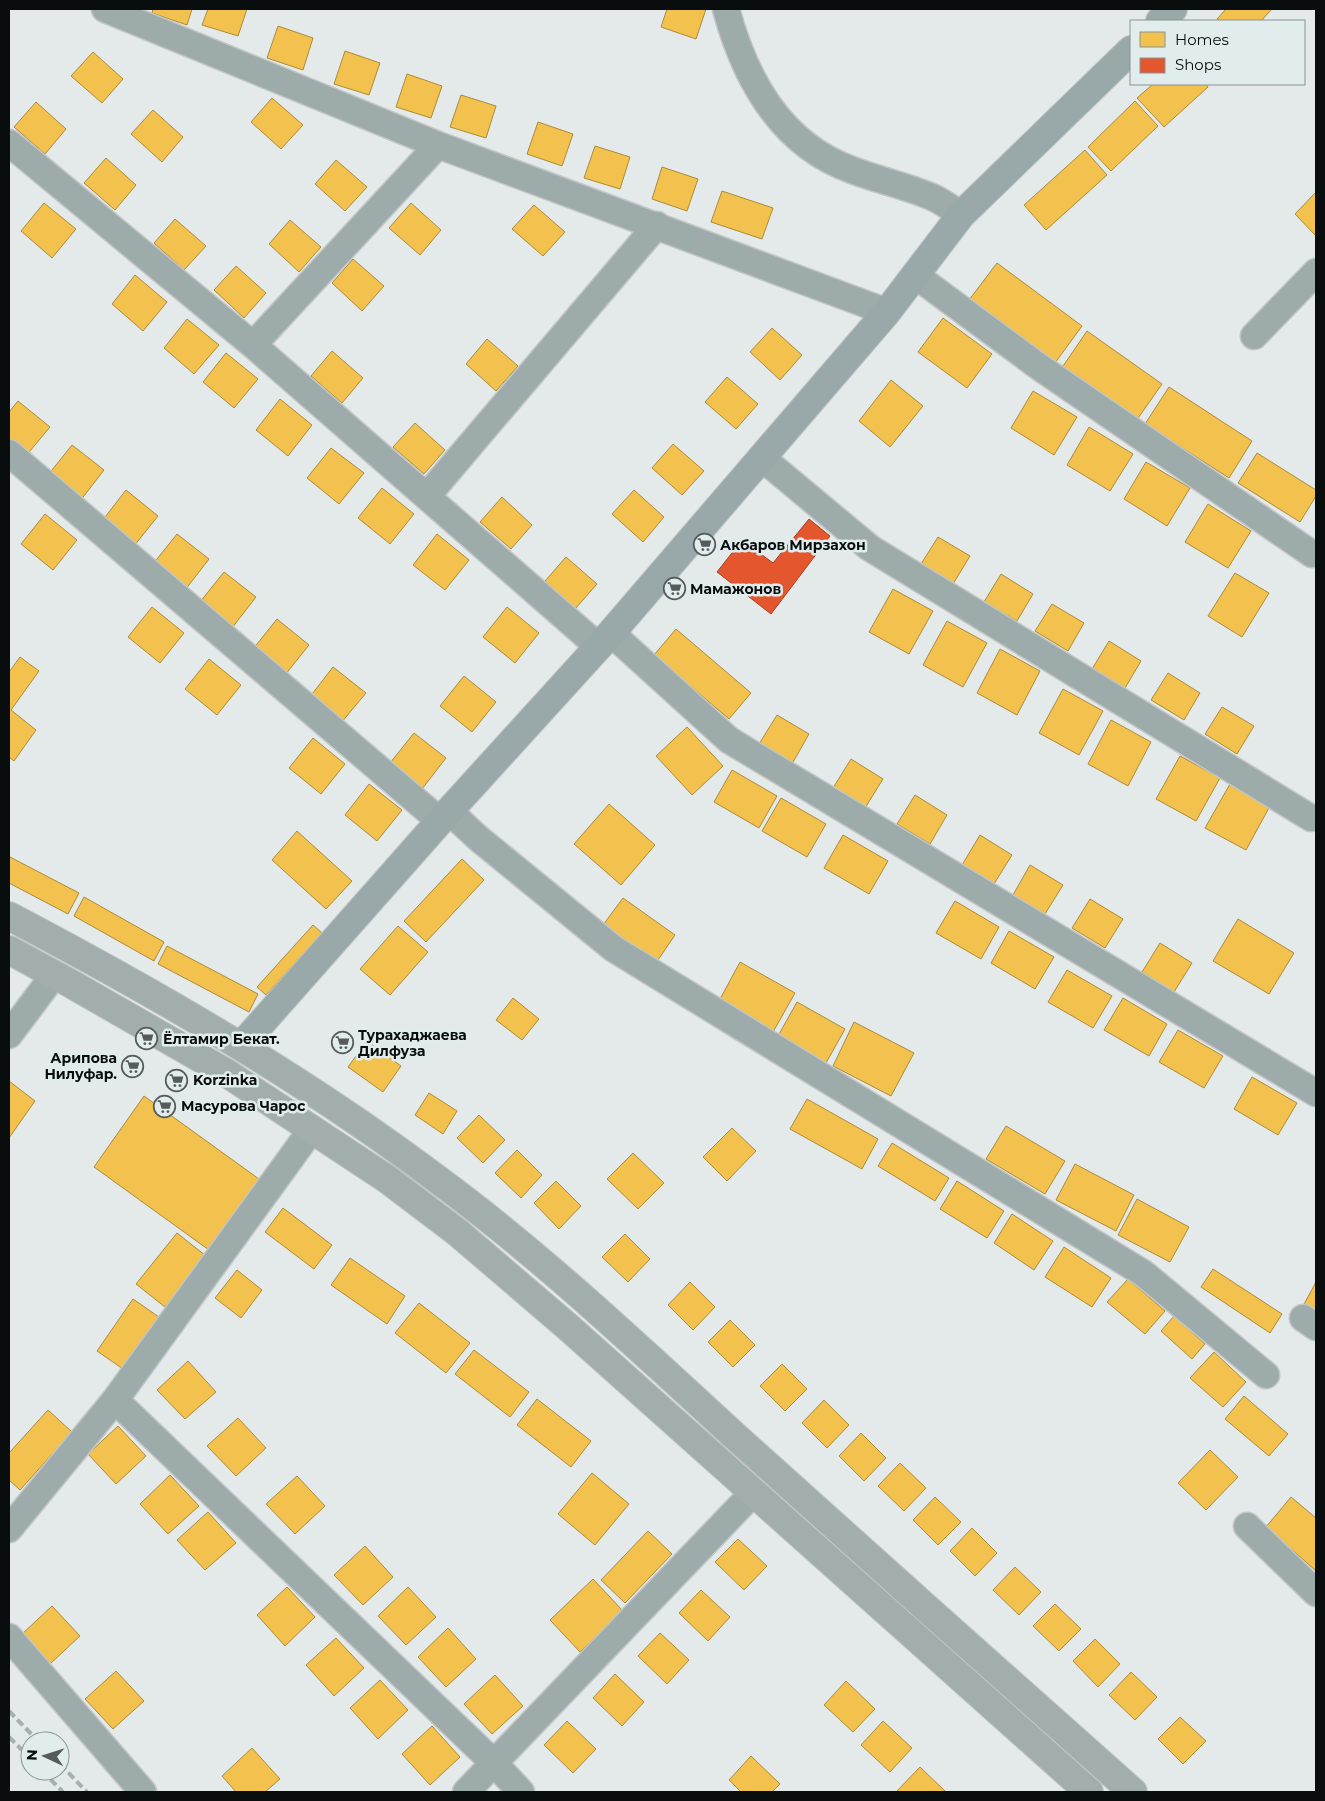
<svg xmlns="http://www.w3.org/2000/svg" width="1325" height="1801" font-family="Montserrat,sans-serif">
  <rect width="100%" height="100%" fill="#e4e9e9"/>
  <path fill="#f2c14e" stroke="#ac8b3a" d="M 153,9 L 192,9 L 187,25 L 152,13 Z
    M 208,9 L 247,9 L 238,36 L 202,25 Z
    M 667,9 L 706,9 L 696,39 L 661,27 Z
    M 1226,9 L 1272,9 L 1261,21 L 1220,21 L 1217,19 Z
    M 278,26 L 313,38 L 303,70 L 267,58 Z
    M 345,51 L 380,63 L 369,95 L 334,84 Z
    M 93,52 L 123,79 L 102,103 L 71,76 Z
    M 407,74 L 442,86 L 431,118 L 396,107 Z
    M 1153,84 L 1206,84 L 1208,87 L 1164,127 L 1137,98 Z
    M 461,95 L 496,106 L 486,138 L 450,127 Z
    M 272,98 L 303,125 L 281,149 L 251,122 Z
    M 1135,101 L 1158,126 L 1111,171 L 1088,147 Z
    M 36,102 L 66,129 L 45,154 L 14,127 Z
    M 153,110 L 183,137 L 162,162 L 131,134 Z
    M 538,122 L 573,134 L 562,166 L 527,154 Z
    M 595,146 L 630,157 L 620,189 L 584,178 Z
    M 1085,150 L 1107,175 L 1046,230 L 1024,205 Z
    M 106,158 L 136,185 L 115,210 L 84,183 Z
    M 336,160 L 367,187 L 345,211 L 315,184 Z
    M 662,167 L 698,179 L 687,211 L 652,199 Z
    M 722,191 L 773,208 L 762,239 L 711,222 Z
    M 1316,192 L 1316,236 L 1295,214 Z
    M 44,203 L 76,229 L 52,258 L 21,231 Z
    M 411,203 L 441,230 L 420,255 L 389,228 Z
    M 534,205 L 565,232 L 543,256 L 512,229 Z
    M 175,219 L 206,246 L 184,270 L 154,243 Z
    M 290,220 L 321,247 L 299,272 L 269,244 Z
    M 353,259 L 384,286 L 362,311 L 332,283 Z
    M 997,263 L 1082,326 L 1055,363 L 969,300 Z
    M 236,266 L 266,293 L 244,318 L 214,290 Z
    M 135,275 L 167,302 L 143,331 L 112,304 Z
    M 943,318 L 992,354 L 967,388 L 918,352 Z
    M 187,319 L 219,345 L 194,374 L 164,348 Z
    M 772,328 L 802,355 L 780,380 L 750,352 Z
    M 1087,331 L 1162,384 L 1136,421 L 1061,369 Z
    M 487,339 L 518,366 L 496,391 L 466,364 Z
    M 332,351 L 363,378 L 342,403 L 311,376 Z
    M 226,353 L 258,379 L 234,408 L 203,382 Z
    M 727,377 L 758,404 L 736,429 L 705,402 Z
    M 891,380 L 923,406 L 890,447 L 859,421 Z
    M 1169,387 L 1252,441 L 1229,478 L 1145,424 Z
    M 1033,391 L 1077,417 L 1054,455 L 1011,428 Z
    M 280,399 L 312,425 L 288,456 L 256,430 Z
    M 18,401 L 50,427 L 25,457 L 9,444 L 9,412 Z
    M 415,423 L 445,450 L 424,474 L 393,447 Z
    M 1089,427 L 1133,454 L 1110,491 L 1067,465 Z
    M 673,444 L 704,471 L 682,495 L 652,468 Z
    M 72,445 L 104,470 L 80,501 L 48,475 Z
    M 331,448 L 364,473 L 339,504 L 307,478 Z
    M 1257,453 L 1316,490 L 1316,496 L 1300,522 L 1238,483 Z
    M 1146,462 L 1190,488 L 1167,526 L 1124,499 Z
    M 382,488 L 414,514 L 390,544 L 358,518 Z
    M 126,490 L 158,516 L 134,546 L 102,521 Z
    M 634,490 L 664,517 L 643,542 L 612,514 Z
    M 502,497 L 532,525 L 511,549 L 480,522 Z
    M 1208,504 L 1251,531 L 1228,568 L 1185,542 Z
    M 45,514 L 77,540 L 53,570 L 21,544 Z
    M 177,534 L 209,559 L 185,590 L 153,564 Z
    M 437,534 L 469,560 L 445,590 L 413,565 Z
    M 938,537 L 970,556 L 953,584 L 921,564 Z
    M 566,557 L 597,584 L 575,609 L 545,581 Z
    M 224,572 L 256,597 L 232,628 L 200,602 Z
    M 1235,573 L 1269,593 L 1242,637 L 1208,616 Z
    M 1001,574 L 1033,594 L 1017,621 L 984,602 Z
    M 893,589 L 933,611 L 909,654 L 869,632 Z
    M 1052,604 L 1084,623 L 1068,651 L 1035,631 Z
    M 152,607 L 184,633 L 160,663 L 128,637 Z
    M 507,607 L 539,633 L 515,663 L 483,637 Z
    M 277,619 L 309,645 L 285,675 L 253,649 Z
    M 947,621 L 987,643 L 963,687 L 923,665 Z
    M 676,629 L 751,693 L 729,719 L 654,655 Z
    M 1109,641 L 1141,661 L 1125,688 L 1092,669 Z
    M 1000,649 L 1040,671 L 1017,715 L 977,693 Z
    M 20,657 L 39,671 L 11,710 L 36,730 L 14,761 L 9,757 L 9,672 Z
    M 209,659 L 241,685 L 217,715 L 185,689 Z
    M 333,667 L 366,693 L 341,723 L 309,698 Z
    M 1168,673 L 1200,693 L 1184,720 L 1151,700 Z
    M 464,676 L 496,702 L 472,732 L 440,706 Z
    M 1063,689 L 1103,711 L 1079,755 L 1039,733 Z
    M 1222,707 L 1254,726 L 1237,754 L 1205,734 Z
    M 777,715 L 809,734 L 792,764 L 759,744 Z
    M 1111,720 L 1151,742 L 1128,786 L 1088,764 Z
    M 687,727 L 723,766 L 692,795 L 656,756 Z
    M 414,733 L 446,758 L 422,789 L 390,763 Z
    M 313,738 L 345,764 L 321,794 L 289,768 Z
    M 1180,756 L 1220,778 L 1196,821 L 1156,799 Z
    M 851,759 L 883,779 L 865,808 L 833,788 Z
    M 732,770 L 777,796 L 759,828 L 714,802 Z
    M 369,784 L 402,810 L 377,841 L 345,815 Z
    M 1230,784 L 1270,806 L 1246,850 L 1205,828 Z
    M 915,795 L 947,815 L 930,844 L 897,824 Z
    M 781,798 L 826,824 L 807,857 L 762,831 Z
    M 609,804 L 655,845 L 621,885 L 574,844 Z
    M 297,831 L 352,881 L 326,909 L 272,860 Z
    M 843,835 L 888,861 L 869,894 L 824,868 Z
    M 980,835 L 1012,855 L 994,884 L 962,865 Z
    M 10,857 L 79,893 L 68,914 L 9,883 L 9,860 Z
    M 462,859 L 484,880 L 426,942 L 404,921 Z
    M 1030,865 L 1063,885 L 1045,914 L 1013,895 Z
    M 84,897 L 164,942 L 154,961 L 74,916 Z
    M 623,898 L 675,935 L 656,963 L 603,925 Z
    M 1090,899 L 1123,919 L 1105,948 L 1072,928 Z
    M 955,901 L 999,927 L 981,959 L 936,933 Z
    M 1238,919 L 1294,953 L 1269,994 L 1213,961 Z
    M 313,925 L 322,933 L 266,995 L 257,987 Z
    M 398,926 L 428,952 L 390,995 L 360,969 Z
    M 1009,931 L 1054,957 L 1035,989 L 991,963 Z
    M 1160,943 L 1192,963 L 1174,992 L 1142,972 Z
    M 167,946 L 258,994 L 249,1012 L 158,964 Z
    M 740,962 L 795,993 L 773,1032 L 719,1001 Z
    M 1067,970 L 1112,996 L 1093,1028 L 1048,1002 Z
    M 513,998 L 539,1019 L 522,1040 L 496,1020 Z
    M 1123,998 L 1167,1024 L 1149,1056 L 1104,1030 Z
    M 797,1002 L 845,1029 L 826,1063 L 778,1036 Z
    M 854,1022 L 914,1053 L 891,1096 L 833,1066 Z
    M 1178,1030 L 1223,1056 L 1204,1088 L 1159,1062 Z
    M 367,1041 L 401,1066 L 383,1092 L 348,1067 Z
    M 1252,1077 L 1297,1103 L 1278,1135 L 1234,1109 Z
    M 9,1081 L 35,1101 L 9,1138 Z
    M 429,1093 L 457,1111 L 443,1134 L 415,1115 Z
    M 144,1096 L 259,1179 L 209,1250 L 94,1167 Z
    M 807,1099 L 878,1139 L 862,1169 L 790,1129 Z
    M 479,1115 L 505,1140 L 483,1163 L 457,1138 Z
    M 1006,1126 L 1065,1161 L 1045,1194 L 986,1159 Z
    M 732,1128 L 756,1151 L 727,1181 L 703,1157 Z
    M 892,1143 L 949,1178 L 935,1201 L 878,1166 Z
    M 517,1150 L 542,1175 L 521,1198 L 495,1173 Z
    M 633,1153 L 664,1183 L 638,1209 L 607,1179 Z
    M 1075,1164 L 1134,1195 L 1116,1231 L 1056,1200 Z
    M 556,1181 L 581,1206 L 559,1229 L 534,1203 Z
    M 957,1181 L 1004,1211 L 987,1238 L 940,1209 Z
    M 1137,1199 L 1189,1227 L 1170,1262 L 1118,1235 Z
    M 283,1208 L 332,1245 L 314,1269 L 265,1232 Z
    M 1012,1214 L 1053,1241 L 1034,1270 L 994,1243 Z
    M 177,1233 L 206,1256 L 165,1307 L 136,1284 Z
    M 625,1234 L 650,1259 L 628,1282 L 602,1257 Z
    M 1064,1247 L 1111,1278 L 1092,1307 L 1045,1277 Z
    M 350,1258 L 405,1296 L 387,1324 L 331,1285 Z
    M 1213,1269 L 1282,1314 L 1270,1333 L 1201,1287 Z
    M 237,1270 L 262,1290 L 241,1318 L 215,1298 Z
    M 1128,1279 L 1165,1311 L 1145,1334 L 1107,1302 Z
    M 690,1282 L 715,1307 L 693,1330 L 668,1305 Z
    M 1316,1282 L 1316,1314 L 1303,1306 Z
    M 133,1299 L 159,1317 L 123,1369 L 97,1351 Z
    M 419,1303 L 470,1343 L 446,1373 L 395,1333 Z
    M 1174,1316 L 1205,1344 L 1192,1359 L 1161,1331 Z
    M 730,1320 L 755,1345 L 733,1367 L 708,1342 Z
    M 474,1350 L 529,1392 L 510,1417 L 455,1374 Z
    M 1214,1352 L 1246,1382 L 1223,1407 L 1190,1378 Z
    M 188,1361 L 216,1392 L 185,1419 L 157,1390 Z
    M 782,1364 L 807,1389 L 785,1411 L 760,1386 Z
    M 1244,1396 L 1288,1434 L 1269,1456 L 1225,1419 Z
    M 537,1399 L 591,1441 L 571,1467 L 517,1425 Z
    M 824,1400 L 849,1425 L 827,1448 L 802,1423 Z
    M 48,1410 L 72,1432 L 20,1490 L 9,1480 L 9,1453 Z
    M 238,1418 L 266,1448 L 236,1476 L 207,1446 Z
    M 118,1426 L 146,1456 L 116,1484 L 88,1454 Z
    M 861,1433 L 886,1458 L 864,1481 L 839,1456 Z
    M 1210,1450 L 1238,1477 L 1206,1510 L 1178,1483 Z
    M 900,1463 L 926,1488 L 904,1511 L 878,1486 Z
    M 592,1473 L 629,1504 L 595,1545 L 558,1514 Z
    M 170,1475 L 199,1506 L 168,1534 L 140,1504 Z
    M 297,1476 L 325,1506 L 295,1534 L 266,1504 Z
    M 935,1497 L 961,1522 L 938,1545 L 913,1520 Z
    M 1291,1497 L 1316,1518 L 1316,1568 L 1315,1570 L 1266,1527 Z
    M 208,1512 L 236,1543 L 205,1570 L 177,1540 Z
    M 972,1528 L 997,1553 L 975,1576 L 950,1551 Z
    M 648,1531 L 672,1554 L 625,1603 L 601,1580 Z
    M 738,1539 L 767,1566 L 744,1590 L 715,1562 Z
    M 365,1546 L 393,1577 L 363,1605 L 334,1575 Z
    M 1015,1567 L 1041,1592 L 1019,1615 L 993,1590 Z
    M 593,1579 L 623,1611 L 580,1652 L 550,1620 Z
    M 287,1587 L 315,1617 L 285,1646 L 257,1615 Z
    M 408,1587 L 436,1617 L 406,1645 L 378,1616 Z
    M 701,1590 L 730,1617 L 708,1641 L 679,1613 Z
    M 1055,1604 L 1081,1629 L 1059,1651 L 1033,1626 Z
    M 52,1606 L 80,1636 L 50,1664 L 22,1634 Z
    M 448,1628 L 476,1659 L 446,1687 L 418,1657 Z
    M 660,1633 L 689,1660 L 667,1684 L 638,1656 Z
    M 336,1638 L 364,1668 L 334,1696 L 306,1665 Z
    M 1095,1639 L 1120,1664 L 1098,1687 L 1073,1661 Z
    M 116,1671 L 144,1701 L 113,1729 L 85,1699 Z
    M 1131,1672 L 1157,1697 L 1135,1720 L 1109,1695 Z
    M 615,1674 L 644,1702 L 622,1726 L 593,1698 Z
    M 495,1675 L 523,1706 L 492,1734 L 464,1704 Z
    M 380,1680 L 408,1710 L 378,1739 L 350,1708 Z
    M 846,1681 L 875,1709 L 853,1732 L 824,1705 Z
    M 1180,1717 L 1206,1741 L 1183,1764 L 1158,1739 Z
    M 567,1721 L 596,1749 L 573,1773 L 544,1745 Z
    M 883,1721 L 912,1748 L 890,1772 L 861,1745 Z
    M 432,1726 L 460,1757 L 430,1785 L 402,1754 Z
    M 252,1748 L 280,1779 L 265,1792 L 236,1792 L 222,1776 Z
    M 751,1756 L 780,1784 L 772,1792 L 741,1792 L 729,1780 Z
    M 920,1767 L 946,1792 L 899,1792 L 897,1791 Z"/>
  <path fill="#e4572e" stroke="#a34124" d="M 809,519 L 830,536 L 771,614 L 717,572 L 742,540 L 773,563 Z"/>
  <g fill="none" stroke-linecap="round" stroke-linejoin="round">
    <defs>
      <path id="street" d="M 105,9 L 438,145 L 887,312
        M 726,9 C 745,79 780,144 852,170 C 878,180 906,186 932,197 C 942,201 952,209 961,215
        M 9,143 L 253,345 L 599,647
        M 915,275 L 1038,366 L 1312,554
        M 1254,336 L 1316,272
        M 253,345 L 438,145
        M 9,453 L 440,821
        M 762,458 L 870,548 L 1311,818
        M 427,496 L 657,225
        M 611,633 L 729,740 L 1316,1093
        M 449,811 L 478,838 L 614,949 L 1143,1273 L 1266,1375
        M 9,1035 L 54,975
        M 1303,1318 L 1316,1327
        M 115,1400 L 495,1764 L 521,1792
        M 1247,1526 L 1316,1593
        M 9,1529 L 115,1400 L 312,1129
        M 9,1637 L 143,1792
        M 466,1792 L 753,1493"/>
      <path id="secondary" d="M 1160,21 L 1173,9
        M 241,1046 L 440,821 L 611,633 L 887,312 L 961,215 L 1131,50"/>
      <path id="primary" d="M 9,916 C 157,994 303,1078 437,1179 C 547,1260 646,1355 747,1447 C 875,1563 1004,1677 1133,1792
        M 9,950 L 68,982 L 228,1074 L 387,1179 L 457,1232 L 568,1327 L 1089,1792"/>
    </defs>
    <use href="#street" stroke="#c2c5c5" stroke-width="29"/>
    <use href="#secondary" stroke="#c2c5c5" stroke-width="30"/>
    <use href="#primary" stroke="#c2c5c5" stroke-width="30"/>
    <use href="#street" stroke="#9dabab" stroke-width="26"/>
    <use href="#secondary" stroke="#99a9a9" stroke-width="28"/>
    <use href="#primary" stroke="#a2aeae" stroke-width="28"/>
    <path stroke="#a8afaf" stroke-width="4" stroke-dasharray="8 4" stroke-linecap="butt" d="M 9,1711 L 38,1741
      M 9,1737 L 30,1758
      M 60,1764 L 87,1792
      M 42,1771 L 63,1792"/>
  </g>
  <defs>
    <symbol id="supermarket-ring" viewBox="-11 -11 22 22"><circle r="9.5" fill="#e1ecec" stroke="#565a5a" stroke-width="1.5"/><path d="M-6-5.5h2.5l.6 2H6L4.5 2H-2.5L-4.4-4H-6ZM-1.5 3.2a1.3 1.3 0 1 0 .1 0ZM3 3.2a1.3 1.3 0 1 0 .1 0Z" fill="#565a5a"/></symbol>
  </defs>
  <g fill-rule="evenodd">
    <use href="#supermarket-ring" x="692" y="532" width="25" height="25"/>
    <use href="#supermarket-ring" x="662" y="576" width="25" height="25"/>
    <use href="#supermarket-ring" x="134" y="1026" width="25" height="25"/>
    <use href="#supermarket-ring" x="330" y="1030" width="25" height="25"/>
    <use href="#supermarket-ring" x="120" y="1054" width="25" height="25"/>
    <use href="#supermarket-ring" x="164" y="1068" width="25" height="25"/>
    <use href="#supermarket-ring" x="152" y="1094" width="25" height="25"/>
  </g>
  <g text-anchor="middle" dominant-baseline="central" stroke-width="5" stroke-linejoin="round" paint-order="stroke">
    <g font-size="14" font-weight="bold" fill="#0a0d0d" stroke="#e1ecec" text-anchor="start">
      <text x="720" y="545">Акбаров Мирзахон</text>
      <text x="690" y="589">Мамажонов</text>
      <text x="358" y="1035">Турахаджаева<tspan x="358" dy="16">Дилфуза</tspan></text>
      <text x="163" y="1039">Ёлтамир Бекат.</text>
      <text x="117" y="1058" text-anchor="end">Арипова<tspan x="117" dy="16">Нилуфар.</tspan></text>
      <text x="193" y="1080">Korzinka</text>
      <text x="181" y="1106">Масурова Чарос</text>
    </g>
  </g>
  <rect width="1325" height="1801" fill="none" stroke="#0a0d0d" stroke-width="20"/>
  <rect x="1130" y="20" width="175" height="65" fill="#e1ecec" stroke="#8b9393"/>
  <rect x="1140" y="32" width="25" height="15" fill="#f2c14e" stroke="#8b9393"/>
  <text x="1175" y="45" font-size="15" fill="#0a0d0d">Homes</text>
  <rect x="1140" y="58" width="25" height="15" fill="#e4572e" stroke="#8b9393"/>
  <text x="1175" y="70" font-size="15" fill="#0a0d0d">Shops</text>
  <g transform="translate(45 1756) rotate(274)"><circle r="24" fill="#e1ecec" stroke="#8b9393"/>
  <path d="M0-4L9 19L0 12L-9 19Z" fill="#565a5a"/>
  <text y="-8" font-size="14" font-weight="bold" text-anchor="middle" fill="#0a0d0d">N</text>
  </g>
</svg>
